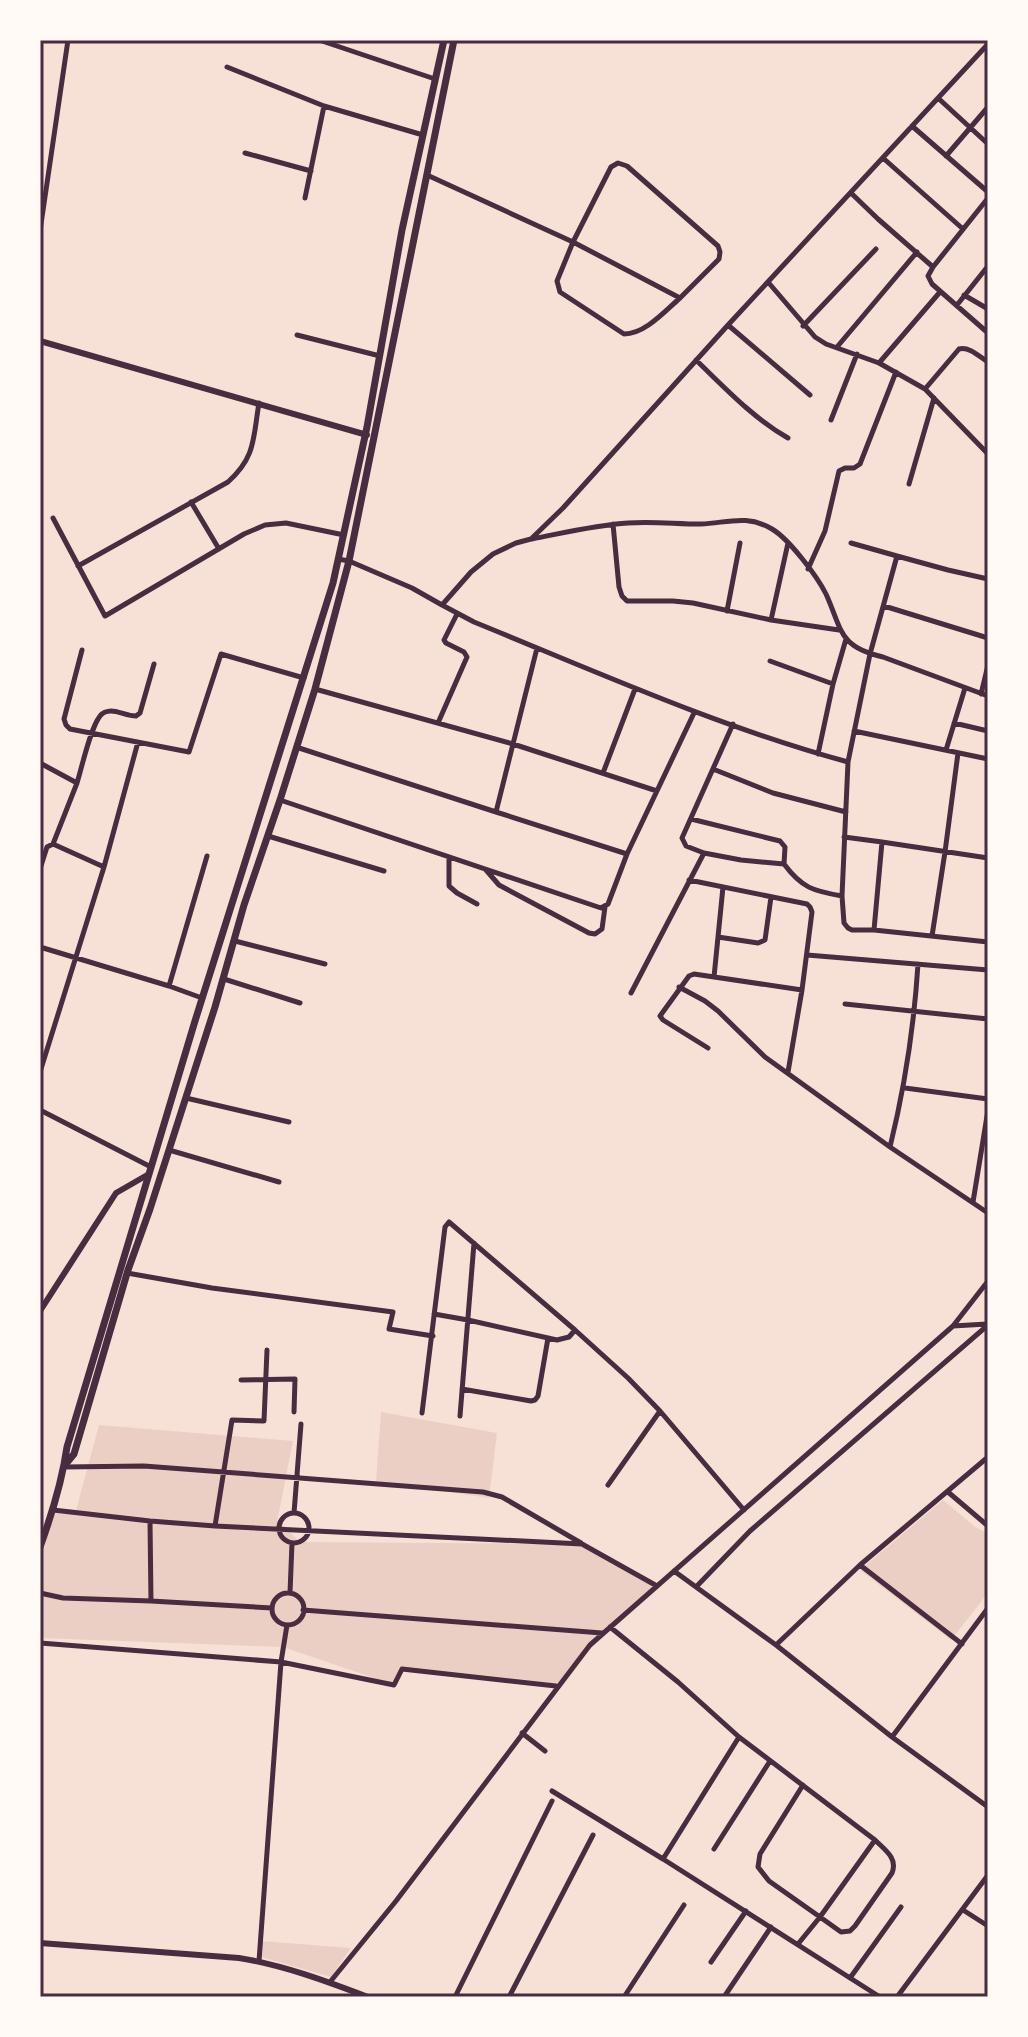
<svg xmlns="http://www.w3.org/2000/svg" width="1028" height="2037" font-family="Figtree,sans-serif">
  <rect width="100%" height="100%" fill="#f7e1d7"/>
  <path fill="#ebcfc5" d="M 381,1412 L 497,1433 L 489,1498 L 376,1481 Z
    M 99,1425 L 293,1441 L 277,1522 L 281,1523 L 300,1542 L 582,1544 L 657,1586 L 610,1627 L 557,1686 L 402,1668 L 394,1685 L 283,1647 L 40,1638 L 40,1552 L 52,1513 L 75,1514 Z
    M 943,1500 L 974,1526 L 988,1534 L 988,1593 L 951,1640 L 860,1570 Z
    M 261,1941 L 351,1948 L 331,1977 L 261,1957 Z"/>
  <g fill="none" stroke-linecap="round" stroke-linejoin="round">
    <path stroke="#4a2c40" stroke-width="5" d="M 319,40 L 435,79
      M 227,67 L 324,106
      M 938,98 L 988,144
      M 912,126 L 988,192
      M 245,153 L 311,171
      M 946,156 L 988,107
      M 883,158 L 963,229
      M 427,175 L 573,242 L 680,298 L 719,259 L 720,252 L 718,246 L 627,166 L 618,163 L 611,167 L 573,242 L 557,281 L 560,292 L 624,334 C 645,334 665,311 680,298
      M 851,193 L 878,219 L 933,267
      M 305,198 L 324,106 L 423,135
      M 988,198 L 933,267 L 928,276 L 932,284 L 988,333
      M 40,231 L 68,40
      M 768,282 L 815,337 L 826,344 L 879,363 L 925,389 L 988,454
      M 964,295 L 988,309
      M 957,305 L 988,266
      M 728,325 L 810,395
      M 803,326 L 876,249
      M 297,335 L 380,356
      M 837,347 L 917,252
      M 696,360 C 725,388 753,418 788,438
      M 879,363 L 940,292
      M 925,389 L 959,349 C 969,346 980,357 988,362
      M 831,420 L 857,354
      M 909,484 L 934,398
      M 191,502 L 219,549
      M 53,518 L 105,616 L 244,534 L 265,525 L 286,523 L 344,535
      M 613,524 L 619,587 L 622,596 L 627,601 L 673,601 L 693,603 L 771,620 L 839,630
      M 532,539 C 563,533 596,525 628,523 C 652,521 676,524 701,524 C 727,523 747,514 772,529 C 789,539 817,576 826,594 C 842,629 838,647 883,657 L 988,696
      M 851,543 L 897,556 L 870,654 L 848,762 L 842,896 L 844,923 L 848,928 L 852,930 L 874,930 L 988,942
      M 897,556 L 948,570 L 988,579
      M 338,559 L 349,561 L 412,588 L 442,605 L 471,572 L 493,554 L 516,543 L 531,539 L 563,508 L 728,325 L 988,44
      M 78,566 L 228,482 C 256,457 253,438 259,403
      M 808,569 L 825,531 L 839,471 L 845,468 L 854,468 L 860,464 L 896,372
      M 442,605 L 474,622 C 597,672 719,727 848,762
      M 884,606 L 988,638
      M 727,611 L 740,543
      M 771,620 L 788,543
      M 537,648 L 496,812 L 627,854
      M 82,650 L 64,719 L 66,725 L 70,729 L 189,752 L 221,654 L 304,678
      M 770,661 L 833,684 L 846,639
      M 315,689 L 513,744 L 657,791
      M 981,694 L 988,665
      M 438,723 L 467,657 L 464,652 L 446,643 L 444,640 L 457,614
      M 954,723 L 988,731
      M 854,731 L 988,759
      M 296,747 L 496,812
      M 946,750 L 965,688
      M 818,754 L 833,684
      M 40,763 L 77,783 L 53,844 L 47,847 L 40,869
      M 713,769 L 773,793 L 846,812
      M 603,773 L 635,689
      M 77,783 C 82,767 90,729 100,716 C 102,713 107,711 111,711 C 119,711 127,716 136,716 L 140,713 L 154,664
      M 280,800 L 601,908 L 608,904 L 627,854 L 694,713
      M 691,819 L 780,841 L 785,847 L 784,864 C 802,888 813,891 842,896
      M 268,836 L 384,871
      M 844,837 L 882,842 L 874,930
      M 882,842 L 988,858
      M 704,853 L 741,860 L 784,864
      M 449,857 L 449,886 L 457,893 L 477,904
      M 104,867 L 138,742
      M 486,870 L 499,885 L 589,933 L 595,934 L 602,929 L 605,907
      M 689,880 L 807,904 L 810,907 L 812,912 L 802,990 L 788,1072
      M 932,936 L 945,852 L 958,753
      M 718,937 L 758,943 L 765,940 L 771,897
      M 235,941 L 325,964
      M 40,947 L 169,986 L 202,998
      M 807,955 L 988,970
      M 714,977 L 723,887
      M 224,979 L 300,1003
      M 169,986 L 207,856
      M 679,987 L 705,1001 L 718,1011 L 765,1057 L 890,1147 L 988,1213
      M 631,993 L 704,853 L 686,846 L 682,838 L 733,724
      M 845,1004 L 988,1019
      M 708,1048 L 663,1020 L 660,1016 L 689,976 L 694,974 L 802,990
      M 40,1072 L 104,867 L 53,844
      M 905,1088 L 988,1099
      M 186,1098 L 289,1122
      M 40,1110 L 151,1167
      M 890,1147 C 905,1086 914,1027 918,964
      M 169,1150 L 279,1182
      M 973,1202 L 988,1110
      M 127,1273 L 212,1288 L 393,1312 L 389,1329 L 433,1336
      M 434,1314 L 468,1320 L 557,1340 L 569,1337 L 575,1330
      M 953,1326 L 987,1324
      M 241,1380 L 295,1379 L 294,1412
      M 462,1389 L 531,1401 L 535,1400 L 538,1396 L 548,1338
      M 422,1413 L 445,1227 L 449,1222 L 575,1330 L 628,1378 L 660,1411 L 744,1510
      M 460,1416 L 474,1243
      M 64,1467 L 144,1466 L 483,1492 L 502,1497 L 581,1543
      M 608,1485 L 660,1411
      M 948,1492 L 988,1526
      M 53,1510 L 150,1521 L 215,1526 L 582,1544 L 657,1586
      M 294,1513 L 301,1424
      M279 1528a15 15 0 1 1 30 0a15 15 0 1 1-30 0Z
      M 215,1526 L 232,1420 L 264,1421 L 267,1350
      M 860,1565 L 962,1644
      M 674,1571 L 776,1645 L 892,1737 L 988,1807
      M 696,1587 L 750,1531 L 988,1325
      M 40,1593 L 63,1598 L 151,1601 L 150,1521
      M 290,1593 L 292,1543
      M272 1609a16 16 0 1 1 32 0a16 16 0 1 1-32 0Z
      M 151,1601 L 272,1608
      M 303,1610 L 602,1633
      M 610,1627 L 678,1682 L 739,1737 L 875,1840 C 885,1850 898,1858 892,1873 L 855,1926 L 850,1931 L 841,1932 L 820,1917 L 798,1944
      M 40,1643 L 281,1662 L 287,1625
      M 776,1645 L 860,1565 L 988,1457
      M 522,1733 L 545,1751
      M 739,1737 L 663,1859 L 880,1997
      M 892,1737 L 988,1608
      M 803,1785 L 760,1854 L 758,1867 L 769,1881 L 820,1917 L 875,1840
      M 552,1791 L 663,1859
      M 714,1849 L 770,1761
      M 963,1910 L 988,1926
      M 259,1961 L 281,1662 L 394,1685 L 402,1669 L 556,1686
      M 711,1962 L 746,1911
      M 850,1978 L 901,1907
      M 330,1982 L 396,1901 L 590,1645 L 953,1326 L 988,1281
      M 455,1997 L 552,1801
      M 509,1997 L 593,1835
      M 624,1997 L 684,1905
      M 724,1997 L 771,1927
      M 897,1997 L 988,1875"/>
    <path stroke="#4a2c40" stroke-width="6" d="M 40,341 L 367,435
      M 40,1311 L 116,1193 L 149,1174
      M 40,1943 L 239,1958 C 283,1965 326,1981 368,1997"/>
    <path stroke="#4a2c40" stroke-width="7" d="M 65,1465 L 74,1454 L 128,1270 L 150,1209 L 215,1007 L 244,905 L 280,800 L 315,689 L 349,561 L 454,40
      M 40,1547 C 52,1514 62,1482 67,1447 L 195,1021 L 333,583 L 367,427 L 402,230 L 444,40"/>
  </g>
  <rect width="1028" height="2037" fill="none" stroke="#fffaf5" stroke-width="84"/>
  <rect x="42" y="42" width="944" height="1953" fill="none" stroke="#4a2c40" stroke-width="3"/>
</svg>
